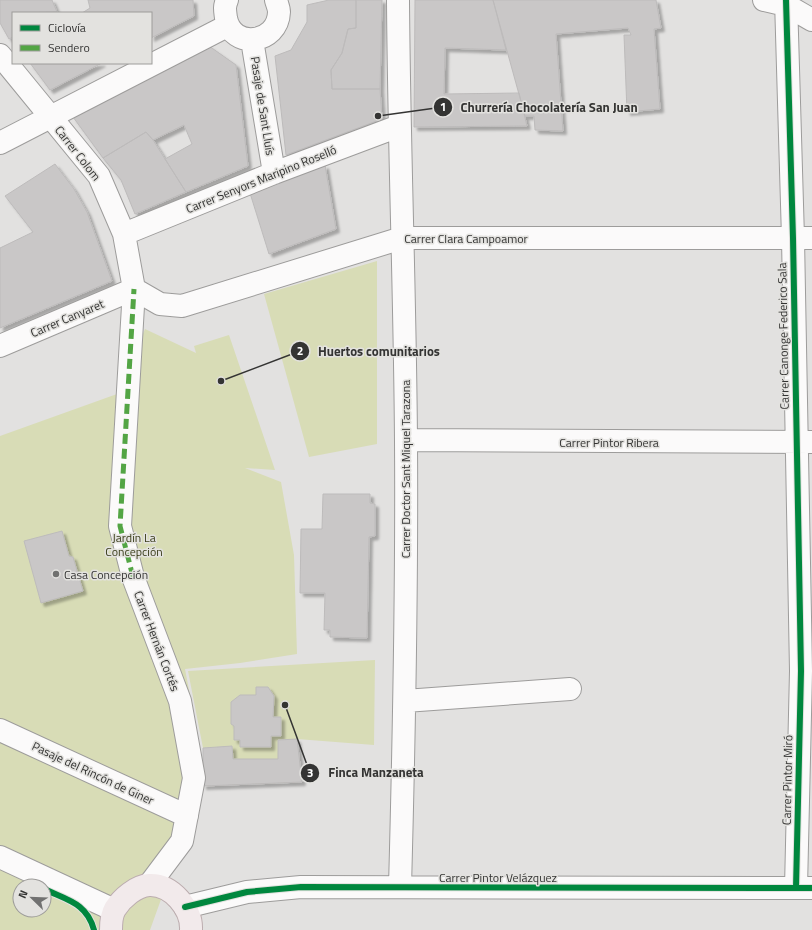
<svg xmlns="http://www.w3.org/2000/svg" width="812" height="930" font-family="'Titillium Web',sans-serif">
  <defs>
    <filter id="shadow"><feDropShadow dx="3.5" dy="3.5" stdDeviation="1" flood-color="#0004"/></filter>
  </defs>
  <rect width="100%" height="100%" fill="#e2e1e0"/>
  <path fill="#d8dcb6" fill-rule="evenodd" d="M 377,261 L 377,444 L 309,457 L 264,294 Z
    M 145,329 L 196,353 L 194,346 L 229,335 L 275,470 L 245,468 L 281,482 L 294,555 L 297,654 L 240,663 L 185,669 L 197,732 L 197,801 L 187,816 L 182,841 L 150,930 L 0,930 L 0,436 L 117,394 ZM 20,886 L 44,886 L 44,910 L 20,910 Z
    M 375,660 L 374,745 L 297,739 L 302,782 L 203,786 L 203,748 L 188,671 Z"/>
  <path fill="#c9c7c7" stroke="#bdbbbb" filter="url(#shadow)" d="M 0,0 L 52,0 L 57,12 L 13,13 L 13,37 L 9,39 L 0,23 Z
    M 88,0 L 193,0 L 194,16 L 151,38 L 151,13 L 82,13 L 90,8 Z
    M 329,0 L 356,0 L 356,28 L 348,29 L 342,53 L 331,70 L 332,89 L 380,89 L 382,119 L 286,155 L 275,56 L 291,50 L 307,22 L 307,5 Z
    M 356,0 L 382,0 L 380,89 L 332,89 L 331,70 L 342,53 L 348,29 L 356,28 Z
    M 415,0 L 493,0 L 506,50 L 445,48 L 444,94 L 519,93 L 527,126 L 414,127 Z
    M 493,0 L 656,0 L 661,28 L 654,29 L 660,109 L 627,112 L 624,35 L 631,35 L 628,28 L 556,34 L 563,131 L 535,130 L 534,116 L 525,116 Z
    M 209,46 L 236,65 L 248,166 L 186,192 L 165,159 L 192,144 L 184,125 L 153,140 L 146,132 L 103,158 L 73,117 Z
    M 30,63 L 102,63 L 50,90 Z
    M 146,132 L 153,140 L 186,192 L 135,214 L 121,180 L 103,158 Z
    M 55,164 L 74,189 L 87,212 L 112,281 L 0,328 L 0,248 L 33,232 L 5,196 Z
    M 325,165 L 336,229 L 269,254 L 250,193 Z
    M 323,494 L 370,494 L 370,503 L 375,504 L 375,536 L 369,537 L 367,638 L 330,637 L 330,630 L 324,630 L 325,593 L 300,593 L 301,529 L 322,529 Z
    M 62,531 L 69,556 L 73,557 L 83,591 L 41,603 L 24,541 Z
    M 256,687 L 268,687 L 274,696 L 273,717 L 281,717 L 281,736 L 271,736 L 271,747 L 240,747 L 240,740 L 234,740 L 234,726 L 231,724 L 231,702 L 240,695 L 256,695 Z
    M 297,739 L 302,782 L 203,786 L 203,748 L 232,746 L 233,759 L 278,759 L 278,740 Z"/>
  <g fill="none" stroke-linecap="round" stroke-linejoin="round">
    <defs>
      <path id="minor" d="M 227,0 C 224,7 225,10 226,18 C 232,50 278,44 279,12 C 279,8 277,4 276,0
        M 398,0 C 399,147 405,294 406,441 C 407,590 404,739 400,887
        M 764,0 L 786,5 L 812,20
        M 786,0 L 793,238 L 801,671 L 796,888
        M 252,40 L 274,173
        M 0,55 L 99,176 L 124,234 L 134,289 L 120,526 L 133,577 L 180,701 L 194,778 L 182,841 L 149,885
        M 0,143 L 227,26
        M 124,234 L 274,173 L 399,126
        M 134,289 L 160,304 L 182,306 L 402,238 L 812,238
        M 0,346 L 134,289
        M 406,440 L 812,442
        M 405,701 L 570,689
        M 0,730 L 187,816
        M 0,857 L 114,910
        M 185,907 L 247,892 L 301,887 L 812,888"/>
      <path id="major" d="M 111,930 C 111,924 112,914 115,909 C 122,898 136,886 149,885 C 172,884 192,909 191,930"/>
    </defs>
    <use href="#minor" stroke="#9d9c9b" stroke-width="24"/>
    <use href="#major" stroke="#bcadaf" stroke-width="24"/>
    <use href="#minor" stroke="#fbfafa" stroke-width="22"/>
    <use href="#major" stroke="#f2eaeb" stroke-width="22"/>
    <path stroke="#53a544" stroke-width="5" stroke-dasharray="10 5" stroke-linecap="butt" d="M 133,577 L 120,526 L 134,289"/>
    <defs>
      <path id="cycleway" d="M 786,0 L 793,238 L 801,671 L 796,888
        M 44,889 C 67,900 87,903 94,930
        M 185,907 L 247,892 L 301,887 L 812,888"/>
    </defs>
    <use href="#cycleway" stroke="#e3e2df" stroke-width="8"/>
    <use href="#cycleway" stroke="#00873e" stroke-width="6"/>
  </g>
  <circle fill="#717170" stroke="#e3e2df" stroke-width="1.5" cx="56" cy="574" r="4"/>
  <g text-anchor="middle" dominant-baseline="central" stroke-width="3" stroke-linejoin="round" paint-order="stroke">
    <g font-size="12" fill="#343433" stroke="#e3e2df">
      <text transform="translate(263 106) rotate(81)">Pasaje de Sant Lluís</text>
      <text transform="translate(78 153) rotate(52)">Carrer Colom</text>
      <text transform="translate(261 179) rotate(-22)">Carrer Senyors Maripino Roselló</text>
      <text x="466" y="238">Carrer Clara Campoamor</text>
      <text transform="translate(67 318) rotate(-23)">Carrer Canyaret</text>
      <text transform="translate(783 336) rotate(-91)">Carrer Canonge Federico Sala</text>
      <text x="609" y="442">Carrer Pintor Ribera</text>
      <text transform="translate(405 469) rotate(-90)">Carrer Doctor Sant Miquel Tarazona</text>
      <text transform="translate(157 641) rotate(69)">Carrer Hernán Cortés</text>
      <text transform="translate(93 773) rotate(25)">Pasaje del Rincón de Giner</text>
      <text transform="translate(787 780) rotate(-89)">Carrer Pintor Miró</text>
      <text x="498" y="877">Carrer Pintor Velázquez</text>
    </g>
    <g font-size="12" fill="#3a3d1a" stroke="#e3e2df">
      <text x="134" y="537">Jardín La<tspan x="134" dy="14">Concepción</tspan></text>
    </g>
    <g font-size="12" fill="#343433" stroke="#e3e2df" text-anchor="start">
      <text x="64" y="574">Casa Concepción</text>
    </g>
  </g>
  <path fill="none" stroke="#343433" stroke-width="1.5" d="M378 116L443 107M221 381L300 351M285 705L310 773"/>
  <g fill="#343433" stroke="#e3e2df" stroke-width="1.5">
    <circle cx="378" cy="116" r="4"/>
    <circle cx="221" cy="381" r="4"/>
    <circle cx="285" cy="705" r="4"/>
    <circle cx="443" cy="107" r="10"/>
    <circle cx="300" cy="351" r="10"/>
    <circle cx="310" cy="773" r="10"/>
  </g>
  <g font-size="12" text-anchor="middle" font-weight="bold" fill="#fff">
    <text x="443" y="111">1</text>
    <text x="300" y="355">2</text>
    <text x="310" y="777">3</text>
  </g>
  <g font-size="13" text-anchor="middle" font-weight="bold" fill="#343433" stroke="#e3e2df" stroke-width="3" stroke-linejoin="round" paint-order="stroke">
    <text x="549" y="112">Churrería Chocolatería San Juan</text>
    <text x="379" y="356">Huertos comunitarios</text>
    <text x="376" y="777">Finca Manzaneta</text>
  </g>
  <rect x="12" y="12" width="140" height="52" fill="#e3e2df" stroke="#9d9c9a"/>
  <rect x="20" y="25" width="20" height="6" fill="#00873e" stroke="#9d9c9a"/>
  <text x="48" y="32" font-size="12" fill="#343433">Ciclovía</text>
  <rect x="20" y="45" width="20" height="6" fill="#53a544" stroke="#9d9c9a"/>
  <text x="48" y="52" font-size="12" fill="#343433">Sendero</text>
  <g transform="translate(32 898) rotate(293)"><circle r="19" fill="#e3e2df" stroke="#9d9c9a"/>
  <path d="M0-3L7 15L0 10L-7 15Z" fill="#717170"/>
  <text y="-6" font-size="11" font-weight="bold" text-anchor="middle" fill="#343433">N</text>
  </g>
</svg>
